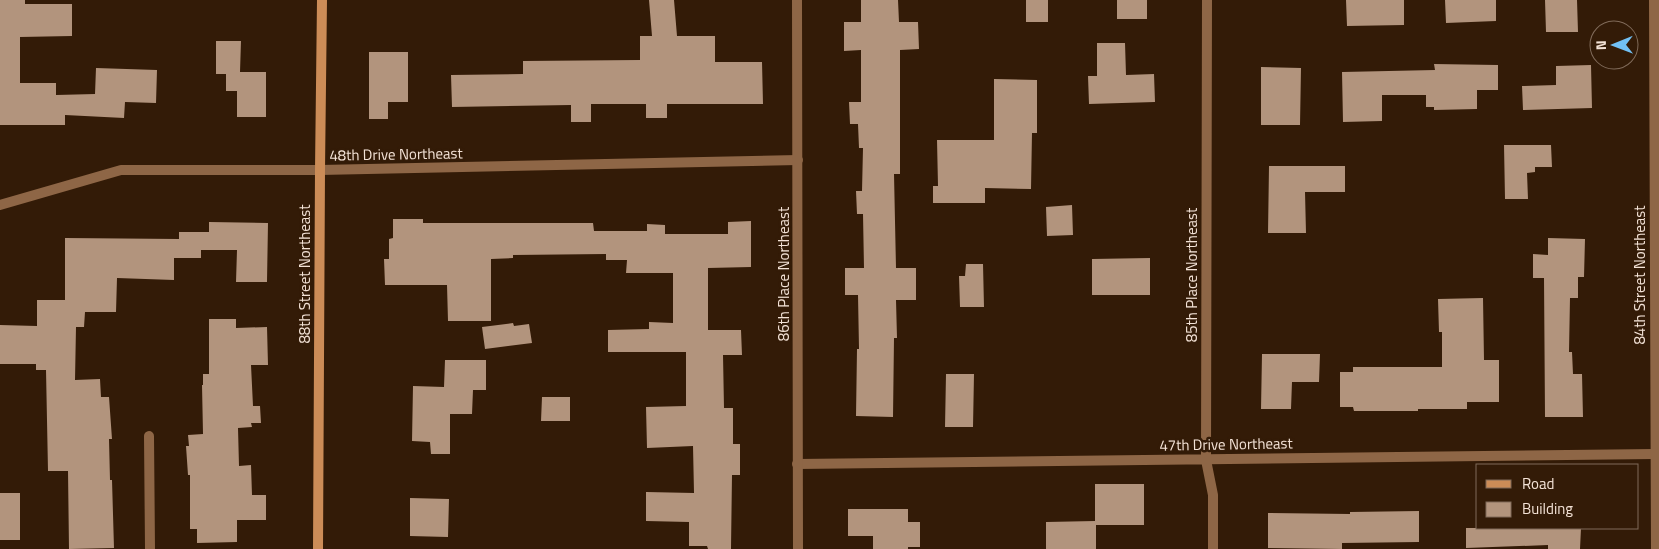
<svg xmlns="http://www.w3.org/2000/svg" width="1659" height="549" font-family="'Titillium Web',sans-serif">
  <rect width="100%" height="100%" fill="#331b07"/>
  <path fill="#b2947d" d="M 0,0 L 25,0 L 25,4 L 72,4 L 72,36 L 20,37 L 20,83 L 56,83 L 56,95 L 95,94 L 96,68 L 157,70 L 156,103 L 125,102 L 124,118 L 65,115 L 65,125 L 0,125 Z
    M 649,0 L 674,0 L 677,36 L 715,36 L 715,62 L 762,62 L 763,104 L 667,104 L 667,118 L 646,118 L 646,104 L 591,104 L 591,122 L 571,122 L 571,105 L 452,107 L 451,75 L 523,74 L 523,61 L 640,60 L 640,36 L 652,36 Z
    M 861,0 L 898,0 L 899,22 L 918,22 L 919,49 L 900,50 L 900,174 L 894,174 L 896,268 L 916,268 L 916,300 L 896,300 L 897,338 L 894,338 L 893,417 L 856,416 L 857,349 L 859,349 L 858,295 L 845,295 L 845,268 L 864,268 L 863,214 L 857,214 L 856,191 L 862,191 L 863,148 L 859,148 L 858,124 L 850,124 L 849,102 L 861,102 L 861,50 L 844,51 L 844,22 L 861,22 Z
    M 1026,0 L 1048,0 L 1048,22 L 1026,22 Z
    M 1117,0 L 1147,0 L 1147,19 L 1117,19 Z
    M 1346,0 L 1404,0 L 1404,25 L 1347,26 Z
    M 1445,0 L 1496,0 L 1496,21 L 1446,23 Z
    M 1545,0 L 1577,0 L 1578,32 L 1546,32 Z
    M 216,41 L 241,41 L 240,72 L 266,72 L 266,117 L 237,117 L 237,91 L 226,91 L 226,74 L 216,74 Z
    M 1097,43 L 1125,43 L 1126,75 L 1154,74 L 1155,102 L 1089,104 L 1088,76 L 1097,76 Z
    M 369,52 L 408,52 L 408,102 L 388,102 L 388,119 L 369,119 Z
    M 1434,64 L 1498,65 L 1498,90 L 1477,90 L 1477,109 L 1434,110 L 1434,107 L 1426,107 L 1426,95 L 1382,95 L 1382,121 L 1343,122 L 1342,72 L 1435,70 Z
    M 1591,65 L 1592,108 L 1523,110 L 1522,86 L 1556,85 L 1556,66 Z
    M 1261,67 L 1301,68 L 1300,125 L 1261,125 Z
    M 994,79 L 1037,80 L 1037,133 L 1032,133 L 1031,189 L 985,188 L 985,203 L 933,203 L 933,186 L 938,186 L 937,140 L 994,140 Z
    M 1504,145 L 1551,145 L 1552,167 L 1535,167 L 1535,172 L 1527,173 L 1528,199 L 1505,199 Z
    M 1269,166 L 1345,166 L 1345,192 L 1305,192 L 1306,233 L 1268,233 Z
    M 1072,205 L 1073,235 L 1047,236 L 1046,207 Z
    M 393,219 L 423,219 L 423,223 L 593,223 L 594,231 L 647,231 L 647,224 L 665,225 L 665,234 L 728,234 L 728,222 L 751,221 L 751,267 L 708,268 L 708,330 L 741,330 L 742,355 L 723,355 L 724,408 L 733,408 L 733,444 L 740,444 L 740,475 L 732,475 L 731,549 L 708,549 L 707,546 L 689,546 L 689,522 L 646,521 L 646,492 L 694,493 L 693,446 L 647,448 L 646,407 L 686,406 L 686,352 L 608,352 L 608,330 L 649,329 L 649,322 L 673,323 L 673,273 L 626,273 L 627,260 L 606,260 L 606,254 L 513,255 L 513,258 L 491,259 L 491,321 L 448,321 L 447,285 L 385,285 L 384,259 L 389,259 L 389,239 L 393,238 Z
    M 209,222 L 268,223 L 267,282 L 236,282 L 237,250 L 201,250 L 201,258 L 174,258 L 174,280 L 117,278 L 116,312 L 85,312 L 84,327 L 76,327 L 75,380 L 100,379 L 101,397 L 109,397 L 112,439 L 109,439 L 110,480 L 112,480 L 114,548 L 69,549 L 68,471 L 48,471 L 46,370 L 36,370 L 36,364 L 0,364 L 0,325 L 37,326 L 37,300 L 65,300 L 65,238 L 179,239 L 179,232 L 209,232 Z
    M 1548,238 L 1585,239 L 1584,277 L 1578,277 L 1578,298 L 1570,298 L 1569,352 L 1572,352 L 1573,374 L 1582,374 L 1583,417 L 1545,417 L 1544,278 L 1533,278 L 1533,254 L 1548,255 Z
    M 1150,258 L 1150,295 L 1092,295 L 1092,259 Z
    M 966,264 L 983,264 L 984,307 L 960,307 L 959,276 L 965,276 Z
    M 1483,298 L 1484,360 L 1499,360 L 1499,402 L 1467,402 L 1467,409 L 1418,409 L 1418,411 L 1354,411 L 1353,407 L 1340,407 L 1340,372 L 1353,372 L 1353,367 L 1442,367 L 1442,332 L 1439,332 L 1438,299 Z
    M 209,319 L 236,319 L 236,328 L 267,327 L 268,365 L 251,365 L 253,406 L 260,406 L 261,423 L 251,423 L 252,427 L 238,428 L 239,466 L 251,465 L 252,495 L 266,495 L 266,520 L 237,520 L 237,542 L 197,543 L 197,529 L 190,529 L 190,475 L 188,475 L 186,446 L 189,446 L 188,435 L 203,434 L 202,385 L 203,385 L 203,374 L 209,374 Z
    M 513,323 L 514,326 L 529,324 L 532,343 L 485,349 L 482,327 Z
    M 1262,354 L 1320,354 L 1319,382 L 1292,382 L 1291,409 L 1261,409 Z
    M 445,360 L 486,360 L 486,390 L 473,390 L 472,414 L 450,414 L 450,454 L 431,454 L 430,442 L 412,441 L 413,386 L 444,387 Z
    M 946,374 L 974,374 L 973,427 L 945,427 Z
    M 542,397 L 570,397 L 570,421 L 541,421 Z
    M 1095,484 L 1144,484 L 1144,525 L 1096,525 L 1096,549 L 1046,549 L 1046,522 L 1095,521 Z
    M 0,493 L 20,493 L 20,540 L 0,540 Z
    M 410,498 L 449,499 L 448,537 L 410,536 Z
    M 848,509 L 908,509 L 908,522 L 920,522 L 920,547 L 908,547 L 908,549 L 873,549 L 873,536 L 848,536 Z
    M 1419,511 L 1419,542 L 1342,543 L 1342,549 L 1268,548 L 1268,513 L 1350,514 L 1350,512 Z
    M 1466,528 L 1581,528 L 1580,549 L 1548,549 L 1548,545 L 1466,548 Z"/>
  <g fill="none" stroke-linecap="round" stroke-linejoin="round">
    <path stroke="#8e6646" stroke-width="10" d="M 1207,0 L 1206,460 L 1213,495 L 1213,549
      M 0,205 L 121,170 L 320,170 L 798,160
      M 149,436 L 150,549
      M 797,464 L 1654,454"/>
    <path stroke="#8e6646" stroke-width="10" d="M 797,0 L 798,549
      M 1654,0 L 1656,549"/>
    <path stroke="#cc8c57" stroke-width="10" d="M 318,549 L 320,170 L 322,0"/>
  </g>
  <g text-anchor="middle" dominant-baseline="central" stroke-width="5" stroke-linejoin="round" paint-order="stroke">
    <g font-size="15" fill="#f3e2d6" stroke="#331b07">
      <text transform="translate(396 154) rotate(-1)">48th Drive Northeast</text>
      <text transform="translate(304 274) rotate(-90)">88th Street Northeast</text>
      <text transform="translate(783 274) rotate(-90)">86th Place Northeast</text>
      <text transform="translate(1191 275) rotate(-90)">85th Place Northeast</text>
      <text transform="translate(1639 275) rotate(-90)">84th Street Northeast</text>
      <text transform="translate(1226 444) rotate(-1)">47th Drive Northeast</text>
    </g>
  </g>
  <rect x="1476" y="464" width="162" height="65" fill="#331b07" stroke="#806b5a"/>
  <rect x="1486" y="480" width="25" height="8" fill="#cc8c57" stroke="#806b5a"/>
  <text x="1522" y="489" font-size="15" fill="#f3e2d6">Road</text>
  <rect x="1486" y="502" width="25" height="15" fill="#b2947d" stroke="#806b5a"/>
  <text x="1522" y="514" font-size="15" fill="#f3e2d6">Building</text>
  <g transform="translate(1614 45) rotate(269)"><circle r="24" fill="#331b07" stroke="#806b5a"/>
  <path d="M0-4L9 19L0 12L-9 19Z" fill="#72c1f5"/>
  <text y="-8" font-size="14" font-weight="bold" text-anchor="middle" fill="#f3e2d6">N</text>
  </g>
</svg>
